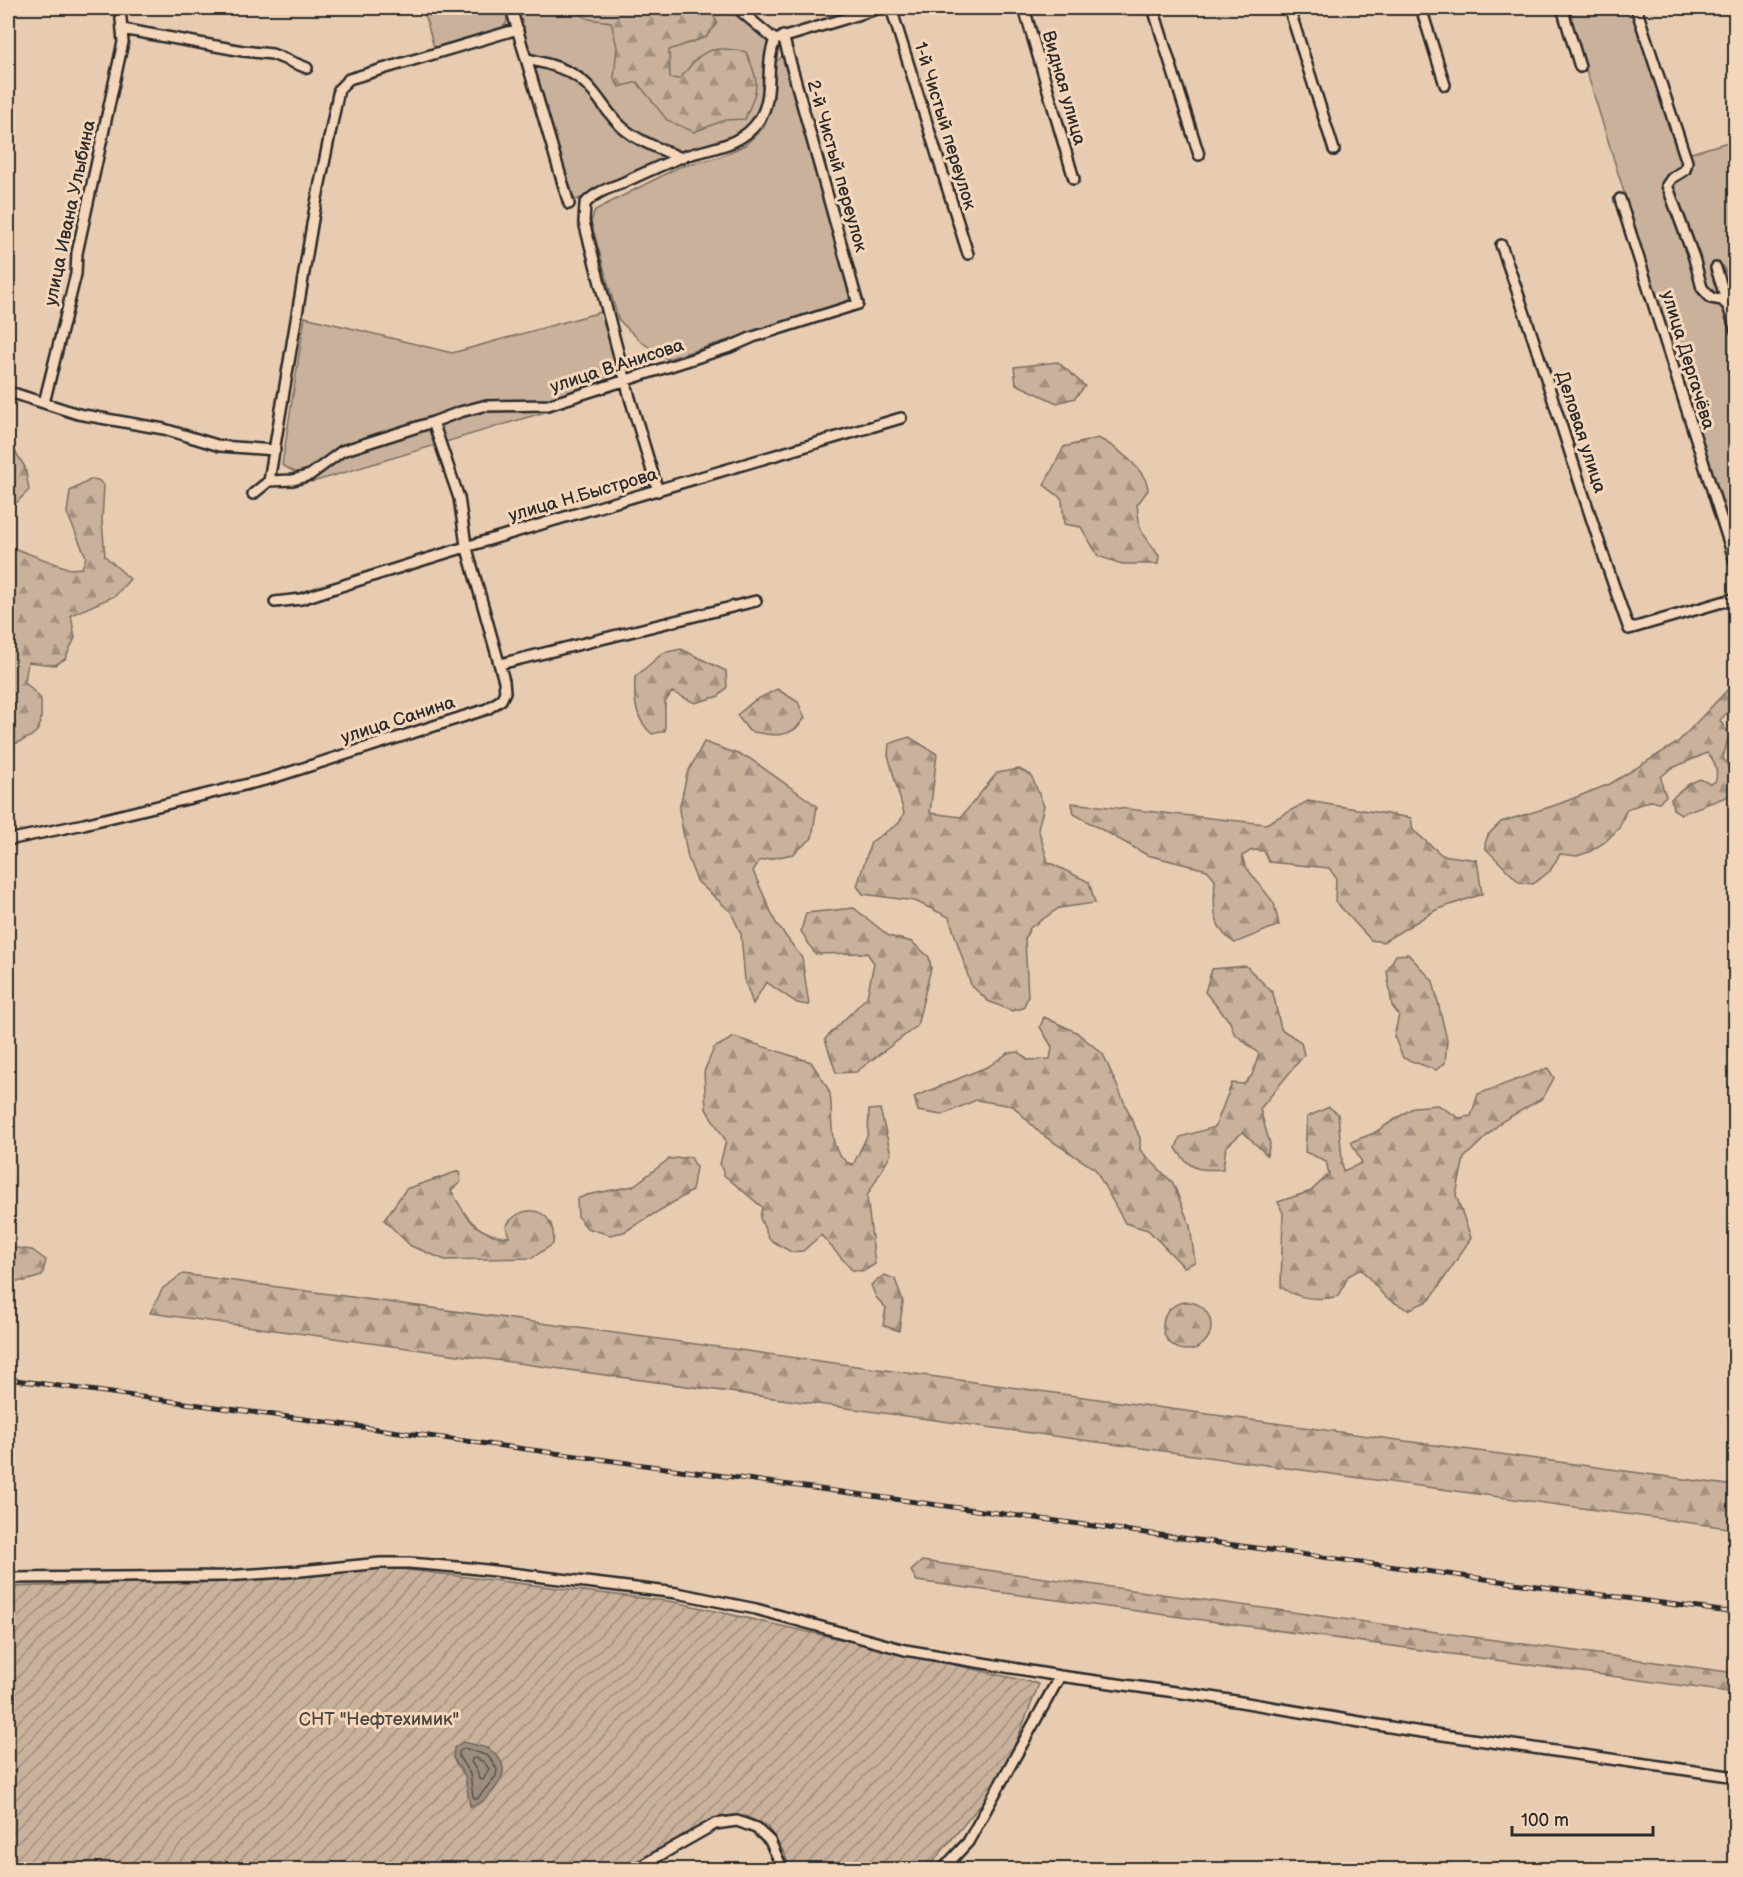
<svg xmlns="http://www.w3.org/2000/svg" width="1743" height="1877" font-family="'Balsamiq Sans',sans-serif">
  <defs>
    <pattern id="forest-firs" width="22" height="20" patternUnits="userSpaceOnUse" patternTransform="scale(1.5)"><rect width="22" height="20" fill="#c9b19b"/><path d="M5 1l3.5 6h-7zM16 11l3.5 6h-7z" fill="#a3907f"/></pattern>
    <pattern id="garden-furrows" width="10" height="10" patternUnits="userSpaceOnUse" patternTransform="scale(1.5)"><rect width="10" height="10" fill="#c9b19b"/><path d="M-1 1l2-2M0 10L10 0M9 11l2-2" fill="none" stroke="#a3907f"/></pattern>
  </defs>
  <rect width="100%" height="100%" fill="#e8ccb1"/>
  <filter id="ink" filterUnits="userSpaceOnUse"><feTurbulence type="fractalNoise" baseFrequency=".0167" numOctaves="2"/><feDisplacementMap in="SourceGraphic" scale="12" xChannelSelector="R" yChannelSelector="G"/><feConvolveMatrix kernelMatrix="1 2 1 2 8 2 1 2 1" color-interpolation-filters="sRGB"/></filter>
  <g filter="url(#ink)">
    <path fill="#c9b19b" stroke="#7a6e63" stroke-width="1.5" d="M 423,8 L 504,8 L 507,16 L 506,24 L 498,31 L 435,51 Z
      M 517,8 L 728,8 L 771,42 C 760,65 770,95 755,117 C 734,147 711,140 683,151 C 664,158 646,167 628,175 C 617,180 582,200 574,200 Z
      M 1567,8 L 1631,8 L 1637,17 L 1681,156 L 1735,140 L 1735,272 L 1727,274 L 1721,264 L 1711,269 L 1735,342 L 1735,551 Z
      M 781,57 L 785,60 L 851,296 L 845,304 L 667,359 L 640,341 L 618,319 L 591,222 L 595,210 L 679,167 L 719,157 L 745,145 L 764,127 L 773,95 L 776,62 Z
      M 601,312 L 608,325 L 618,373 L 612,382 L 575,394 L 555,409 L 313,482 L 282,465 L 305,317 L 452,353 Z"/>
    <path fill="url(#forest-firs)" stroke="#7a6e63" stroke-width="1.5" d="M 569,8 L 710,8 L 717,23 L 706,37 L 669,50 L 670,78 L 680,79 C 701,50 710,44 746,52 C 760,84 759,86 745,119 L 725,120 L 694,132 L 667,120 L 637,82 L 619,87 L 614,78 L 617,47 L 611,22 L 589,19 Z
      M 1058,362 L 1085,386 L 1075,398 L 1057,403 L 1016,384 L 1014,367 Z
      M 1098,438 C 1115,446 1147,470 1148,490 L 1137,505 L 1140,529 L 1159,556 L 1158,564 L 1122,564 L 1098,556 L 1081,527 L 1064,524 L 1062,499 L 1044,485 L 1064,447 Z
      M 8,440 L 25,467 L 29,490 L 8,511 Z
      M 92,479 L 98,480 L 104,485 L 102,521 L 105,556 L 130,579 L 115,596 L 71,615 L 75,638 L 65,659 L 55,665 L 28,662 L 25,682 L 41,699 C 42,736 40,732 8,747 L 8,546 L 70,569 L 82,568 L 86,557 L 67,513 L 70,491 Z
      M 681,649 L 726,671 L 727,687 L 719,696 L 695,703 L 672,692 L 665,702 L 665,731 L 652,734 C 634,718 634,699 635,677 L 663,653 Z
      M 1735,682 L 1735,705 L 1720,720 L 1729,735 L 1723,758 L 1730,769 L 1735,769 L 1734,794 L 1681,814 L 1673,809 L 1671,799 L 1689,784 L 1700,779 L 1710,784 L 1715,782 C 1719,772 1715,760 1707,753 L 1670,769 L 1661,777 L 1662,785 L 1666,796 L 1659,802 L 1650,801 L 1627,809 L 1619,828 L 1605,842 L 1589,852 L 1577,856 L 1560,854 L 1550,871 L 1533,884 L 1519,882 L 1486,849 L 1485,844 L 1488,835 L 1501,822 L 1556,805 L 1610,784 L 1677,743 Z
      M 777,689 L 798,702 L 805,718 C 790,741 772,735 749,731 L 737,715 L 754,701 Z
      M 909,737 L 937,754 L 930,813 L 961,817 L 997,773 L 1019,769 L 1031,775 L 1044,806 L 1038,828 L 1048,862 L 1089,882 L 1095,903 L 1059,908 L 1030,928 L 1025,939 L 1028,997 L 1023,1008 L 1012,1011 L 988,1001 L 971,985 L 949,917 L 915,901 L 863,894 L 857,886 L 871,842 L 899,823 L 904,813 L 888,755 L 889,744 Z
      M 704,742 L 749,758 L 817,806 L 812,838 L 793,854 L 759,861 L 753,871 L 776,923 L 802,958 L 809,1005 L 797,1003 L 766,982 L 753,1004 L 745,981 L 741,934 L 731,912 L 697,881 L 688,858 L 679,810 L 687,774 Z
      M 1308,801 L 1411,818 L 1413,830 L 1442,855 L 1477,860 L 1482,894 L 1436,910 L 1383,942 L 1371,940 L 1335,901 L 1336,878 L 1329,868 L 1269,862 L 1264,851 L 1252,850 L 1242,856 L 1245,866 L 1274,903 L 1279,925 L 1235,943 C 1210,928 1214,904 1215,879 L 1207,870 L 1147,855 L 1074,814 L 1072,803 L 1266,824 Z
      M 854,908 L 889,936 L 912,942 L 929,957 L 931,968 L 917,1026 L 856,1072 L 836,1073 L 825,1039 L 867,997 L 874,963 L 867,953 L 815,954 L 801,931 L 806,913 Z
      M 1408,954 L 1433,981 L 1447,1040 L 1445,1063 L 1436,1070 L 1403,1058 L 1394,1036 L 1399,1015 L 1392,1006 L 1387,971 L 1396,955 Z
      M 1246,966 L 1273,993 L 1281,1029 L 1301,1042 L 1304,1055 L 1260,1109 L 1270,1144 L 1267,1155 L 1243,1132 L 1226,1147 L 1223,1169 C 1199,1171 1189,1170 1176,1148 L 1180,1137 L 1215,1127 L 1232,1083 L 1244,1084 L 1252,1075 L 1259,1054 L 1234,1033 L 1230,1022 L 1205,992 L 1212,969 Z
      M 1044,1017 L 1076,1032 L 1103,1054 L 1140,1138 L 1140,1150 L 1173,1183 L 1190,1226 L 1195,1262 L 1184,1267 L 1148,1230 L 1125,1223 L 1095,1169 L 1041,1134 L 1013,1106 L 976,1100 L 942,1115 L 918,1111 L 914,1097 L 989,1066 L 1008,1053 L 1019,1052 L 1028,1060 L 1050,1059 L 1052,1047 L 1040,1027 Z
      M 734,1037 L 811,1062 C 817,1072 827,1084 830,1094 C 834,1118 825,1155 853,1165 L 868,1134 L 869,1110 L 880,1109 L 891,1154 L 867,1196 L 875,1264 L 864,1271 L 852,1270 L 821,1235 L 803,1251 L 791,1252 L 769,1239 L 760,1218 L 762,1207 L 724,1175 L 720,1164 L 726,1141 L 706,1109 L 704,1072 L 714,1048 Z
      M 1548,1068 L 1554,1078 L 1543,1098 L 1501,1122 L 1464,1158 L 1456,1195 L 1471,1238 L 1430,1300 L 1408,1310 L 1386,1298 L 1361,1269 L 1348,1276 L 1339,1296 C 1321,1301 1296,1299 1281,1287 L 1283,1213 L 1278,1202 L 1311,1191 L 1329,1174 L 1326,1161 L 1305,1152 L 1307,1117 L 1329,1107 L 1338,1114 L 1343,1171 L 1362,1163 L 1351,1142 L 1374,1133 L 1414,1107 L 1438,1105 L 1459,1118 L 1471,1116 L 1478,1094 Z
      M 691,1157 L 696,1167 L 692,1191 L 624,1232 L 610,1235 L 587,1228 L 578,1217 L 577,1199 L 587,1195 L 633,1186 L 669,1159 Z
      M 459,1171 L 461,1182 L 451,1190 C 465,1216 476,1236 509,1237 L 506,1226 C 525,1198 558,1211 553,1244 L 532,1258 L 445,1260 L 411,1246 L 384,1220 L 406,1189 Z
      M 8,1247 L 32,1250 L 46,1260 L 42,1276 L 25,1281 L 8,1281 Z
      M 183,1274 L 1735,1486 L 1735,1529 L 150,1313 L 163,1288 Z
      M 884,1275 L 895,1279 L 903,1302 L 899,1331 L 883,1325 L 886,1308 L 876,1297 L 871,1285 Z
      M1163 1326a24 24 0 1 1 48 0a24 24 0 1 1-48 0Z
      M 922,1561 L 1735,1673 L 1735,1693 L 917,1581 L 911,1571 Z"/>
    <path fill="url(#garden-furrows)" stroke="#7a6e63" stroke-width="1.5" d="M 375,1566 L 675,1602 L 1039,1684 L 1001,1780 L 927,1869 L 790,1869 L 784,1852 L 767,1826 L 745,1816 L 722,1816 L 629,1869 L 8,1869 L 8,1587 L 229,1580 Z"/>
    <path fill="#9d8d7c" stroke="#6f665c" stroke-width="1.5" d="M 462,1742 C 471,1744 481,1745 490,1750 C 496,1753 503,1762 503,1769 C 504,1782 483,1807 470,1806 L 465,1776 L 453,1758 L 454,1748 Z"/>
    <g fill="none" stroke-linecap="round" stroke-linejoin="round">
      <path stroke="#59524b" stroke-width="1.5" d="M 464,1748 L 488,1756 L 497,1769 L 496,1776 L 477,1799 L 473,1797 L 470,1774 L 459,1757 L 459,1752 Z
        M 475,1758 L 484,1762 L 489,1769 L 483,1780 L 479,1779 L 477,1771 L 471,1762 L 472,1759 Z"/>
      <defs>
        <path id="minor" d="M 511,8 L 569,204
          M 737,8 L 775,40
          M 891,8 L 968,254
          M 1024,8 L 1074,179
          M 1153,8 L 1199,155
          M 1289,8 L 1334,150
          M 1421,8 L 1445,85
          M 1562,8 L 1580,67
          M 1636,8 L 1687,162 L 1685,170 L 1672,178 L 1667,185 L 1694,258 L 1702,288 L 1711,298 L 1722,300 L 1727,305
          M 122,29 L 243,51 L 272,54 L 307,68
          M 528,59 C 549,64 571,69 587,85 C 600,98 609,116 623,128 C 639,142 661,149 681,158
          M 1620,199 L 1736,565
          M 1501,245 C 1547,372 1583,502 1629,629 L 1736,598
          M 1716,268 L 1736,331
          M 8,393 L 16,394 L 78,414 L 164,429 L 220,446 L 275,450
          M 44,403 L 76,274 L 77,253 L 123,42 L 120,8
          M 269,481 L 314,213 L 339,89 L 349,79 L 518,29
          M 658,491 L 630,398 L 584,222 L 585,204 C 594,193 607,189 620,184 C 640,175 659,166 679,158 C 707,148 741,148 759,120 C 775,96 764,65 775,40 L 880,8
          M 253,494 L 269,481 L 293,480 L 310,475 L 342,451 L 433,422 L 460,412 L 483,406 L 548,405 L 730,347 L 753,337 L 858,304 L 783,36
          M 275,602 L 301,599 C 499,534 701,478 901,418
          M 500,664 L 756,601
          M 8,840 L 84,824 L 269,779 L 487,709 L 501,700 L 505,692 L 504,681 L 466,545 L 459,498 L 433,422
          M 8,1578 L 223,1576 L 301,1571 L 380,1563 L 409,1563 L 469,1568 L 677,1593 L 756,1609 L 905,1650 L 1060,1676 L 1211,1697 L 1408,1730 L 1736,1777
          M 634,1870 L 715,1824 L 737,1821 L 756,1828 L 770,1841 L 783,1870
          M 942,1870 L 968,1842 L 1060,1676"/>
      </defs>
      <use href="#minor" stroke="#2b2b2b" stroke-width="14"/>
      <use href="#minor" stroke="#f4d6ba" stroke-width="9"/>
      <defs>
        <path id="rail" d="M 8,1379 L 1736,1613"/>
      </defs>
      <use href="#rail" stroke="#2b2b2b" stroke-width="5"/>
      <use href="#rail" stroke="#f4d6ba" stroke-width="3" stroke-dasharray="9" stroke-linecap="butt"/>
    </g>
  </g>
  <g text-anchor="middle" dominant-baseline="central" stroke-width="6" stroke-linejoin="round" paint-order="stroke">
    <g font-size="18" fill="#2b2b2b" stroke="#f4d6ba">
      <text transform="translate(1064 88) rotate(74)">Видная улица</text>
      <text transform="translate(945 126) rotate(73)">1-й Чистый переулок</text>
      <text transform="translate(837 166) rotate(74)">2-й Чистый переулок</text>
      <text transform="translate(70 213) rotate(-78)">улица Ивана Улыбина</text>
      <text transform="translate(1688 360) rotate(73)">улица Дергачёва</text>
      <text transform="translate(617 366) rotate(-18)">улица В.Анисова</text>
      <text transform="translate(1581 432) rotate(72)">Деловая улица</text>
      <text transform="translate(583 495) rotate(-16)">улица Н.Быстрова</text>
      <text transform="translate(398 720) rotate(-18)">улица Санина</text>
    </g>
    <g font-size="18" fill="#4b4641" stroke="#f4d6ba">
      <text x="379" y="1719">СНТ "Нефтехимик"</text>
    </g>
  </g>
  <rect width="1743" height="1877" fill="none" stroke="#f4d6ba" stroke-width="30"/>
  <rect x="15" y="15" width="1713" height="1847" fill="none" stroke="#2b2b2b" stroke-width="2" filter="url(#ink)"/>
  <path d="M1512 1826v9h141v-9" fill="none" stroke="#2b2b2b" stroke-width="3"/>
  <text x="1521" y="1826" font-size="18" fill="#2b2b2b" stroke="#f4d6ba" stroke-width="4.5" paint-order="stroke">100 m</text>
</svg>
